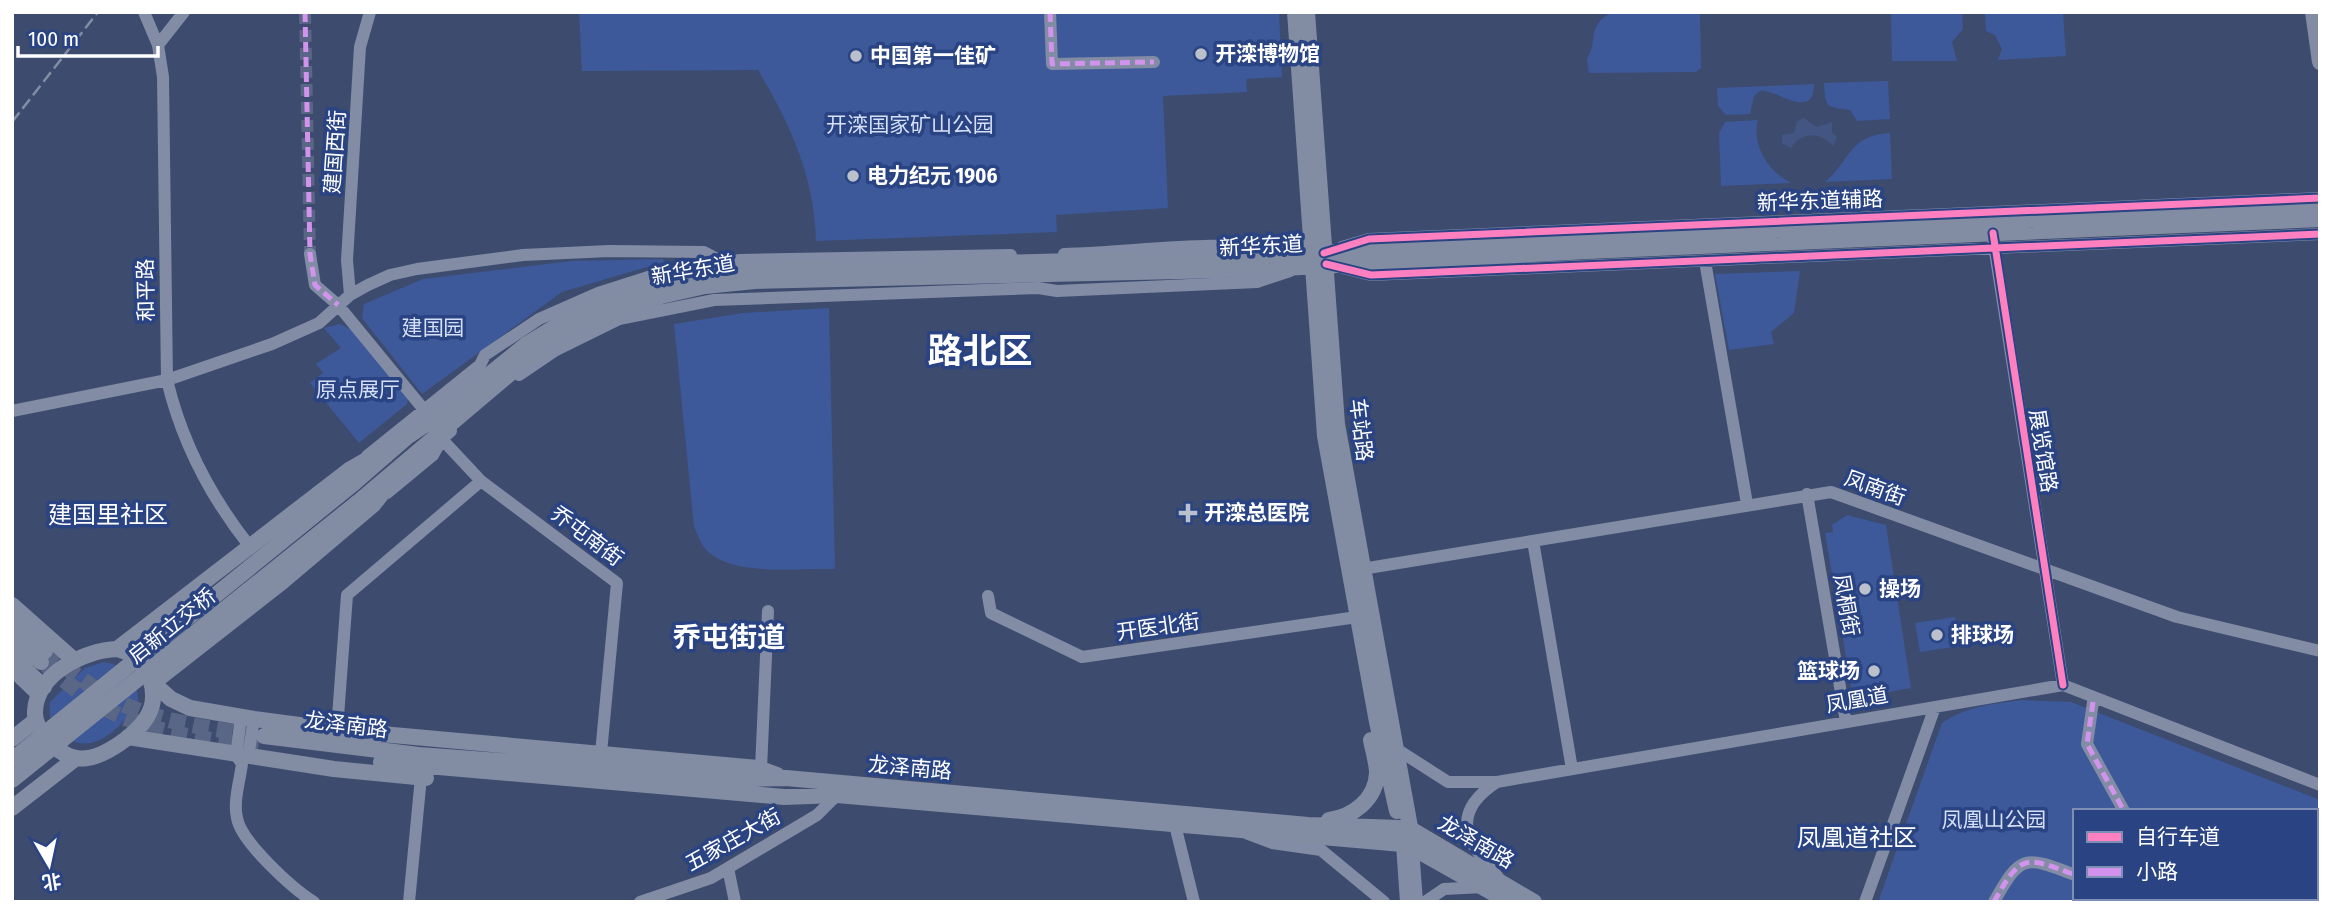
<svg xmlns="http://www.w3.org/2000/svg" width="2332" height="914" font-family="'Fira Sans Condensed','Noto Sans SC',sans-serif">
  <rect width="100%" height="100%" fill="#3d4b6f"/>
  <path fill="#3d5999" fill-rule="evenodd" d="M 579,12 L 1279,12 L 1282,77 L 1246,79 L 1247,92 L 1163,96 L 1168,208 L 1056,215 L 1057,232 L 816,241 C 814,176 791,126 758,70 L 582,71 Z
    M 1612,12 L 1700,12 L 1701,68 L 1696,72 L 1589,73 L 1587,59 C 1599,40 1585,27 1612,12 Z
    M 1891,12 L 1962,12 L 1963,29 L 1952,42 L 1957,61 L 1892,61 Z
    M 1985,12 L 2063,12 L 2066,56 L 1998,60 L 2002,49 L 1995,35 L 1986,31 Z
    M 1888,81 L 1890,119 L 1857,121 L 1850,110 C 1828,106 1825,111 1824,83 Z
    M 1814,84 C 1814,123 1774,87 1760,91 L 1754,96 L 1750,114 L 1726,115 L 1718,106 L 1717,88 Z
    M 1758,120 C 1751,145 1769,172 1791,183 L 1721,186 L 1719,133 L 1725,122 Z
    M 1890,133 L 1892,179 L 1825,182 C 1851,160 1849,135 1890,133 Z
    M 663,259 L 664,262 L 562,292 L 422,394 L 362,318 L 364,304 L 423,279 L 571,261 Z
    M 1800,271 L 1794,313 L 1771,332 L 1774,344 L 1729,350 L 1715,274 Z
    M 829,308 L 835,569 C 801,568 738,576 711,554 C 702,548 698,536 694,526 L 674,324 L 743,313 Z
    M 340,324 L 351,329 L 408,399 L 407,404 L 359,443 L 310,383 L 323,373 L 316,364 L 341,348 L 324,328 Z
    M 1847,515 L 1886,525 L 1911,688 L 1853,698 L 1825,533 L 1833,532 L 1832,525 Z
    M 1955,617 L 1960,646 L 1920,652 L 1915,623 Z
    M 104,662 C 124,665 139,680 138,701 C 122,729 88,761 60,732 C 50,723 49,715 50,702 L 85,668 Z
    M 2022,700 L 2071,702 L 2320,800 L 2320,902 L 1878,902 L 1942,723 C 1967,706 1992,704 2022,700 ZM 2075,811 L 2316,811 L 2316,898 L 2075,898 Z"/>
  <path fill="#435583" d="M 1804,118 L 1816,127 L 1832,122 L 1832,133 L 1837,137 L 1833,146 C 1822,132 1801,131 1791,148 L 1782,143 L 1782,135 L 1794,133 L 1797,121 Z"/>
  <g fill="none" stroke-linecap="round" stroke-linejoin="round">
    <path stroke="#5a6685" stroke-width="12" stroke-dasharray="12 6" stroke-linecap="butt" d="M 305,12 L 310,254"/>
    <path stroke="#5a6685" stroke-width="16" stroke-dasharray="16 8" stroke-linecap="butt" d="M 45,651 C 64,665 82,681 102,693 C 145,720 205,728 254,735
      M 46,665 C 64,680 82,696 103,707 C 150,734 213,741 266,747"/>
    <path stroke="#838ca5" stroke-width="12" d="M 144,12 L 158,45 L 163,77 L 167,380 C 182,443 211,498 251,548
      M 1050,12 L 1052,64 L 1154,62
      M 158,45 L 184,12
      M 1993,239 L 2063,685
      M 1342,247 L 1369,239 L 2320,198
      M 310,254 L 315,285 L 338,305 L 425,411
      M 1064,254 C 1138,252 1214,239 1287,250
      M 1705,261 L 1747,504
      M 1343,268 L 1371,275 L 2320,234
      M 350,295 L 347,260 L 360,47 L 370,12
      M 519,375 L 556,350 L 619,319 L 714,300 L 1038,288 L 1057,291 L 1257,282 L 1290,271
      M 12,411 L 167,380 L 272,344 L 319,323 L 350,295 L 368,285 L 390,275 L 417,269 L 523,255 L 609,251 L 704,252 L 721,261
      M 438,435 L 481,481 L 617,583 L 601,753
      M 367,456 L 480,365 L 485,355 L 539,319 L 598,293 L 667,271 L 740,260 L 1011,255
      M 387,493 L 433,455 L 442,439 L 451,431
      M 1807,494 L 1846,722
      M 1533,541 L 1572,769
      M 1362,569 L 1831,492 L 2177,617 L 2320,651
      M 988,596 L 991,613 L 1082,657 L 1357,617
      M 12,671 L 39,697
      M 2093,702 L 2087,744 L 2124,811
      M 337,730 L 347,595 L 481,481
      M 1395,748 L 1448,782 L 1497,782 L 2063,685 L 2320,785
      M 237,749 L 236,755 L 242,764 C 240,780 233,802 237,818 C 241,842 293,889 314,902
      M 761,769 L 768,611
      M 1497,782 C 1449,813 1466,842 1498,877
      M 1175,825 L 1194,902
      M 1248,834 L 1272,843 L 1321,850 L 1384,902
      M 1402,844 L 1406,902
      M 1413,848 L 1417,902
      M 728,868 L 735,902
      M 2135,898 L 2144,902
      M 2166,898 L 2168,902
      M 409,902 L 421,777
      M 640,902 L 711,878 L 817,815 L 837,795
      M 1425,902 L 1444,889 L 1484,887
      M 1865,902 L 1935,707
      M 1994,902 C 2021,853 2025,856 2075,875"/>
    <path stroke="#828ca2" stroke-width="16" d="M 1295,12 L 1325,436 L 1377,722 L 1397,811
      M 1307,12 L 1337,424 L 1412,838
      M 2313,12 L 2320,62
      M 354,483 L 407,437 L 438,416 L 527,344 L 558,325 L 622,294 L 655,284 L 695,275 L 762,269 L 1265,256 L 1592,237 L 2320,208
      M 357,503 L 532,355 L 573,330 L 661,296 L 705,286 L 755,281 L 1266,269 L 1587,251 L 2320,219
      M 12,605 L 74,660
      M 12,621 L 45,651
      M 12,637 L 41,662
      M 117,649 L 349,470 L 377,454
      M 117,649 C 138,654 153,674 153,695 C 154,713 139,729 126,739 C 98,760 73,769 48,740 C 41,732 34,722 35,711 C 37,673 85,650 117,649 Z
      M 12,657 L 44,687
      M 153,683 L 171,699 L 190,708 L 254,719 L 337,730 L 758,768 L 777,775
      M 153,683 L 282,582 L 373,505 L 391,482
      M 264,736 L 419,755 L 746,779 L 786,778 L 1308,825 L 1401,828 L 1412,830 L 1534,902
      M 128,737 L 334,769 L 426,778
      M 12,739 L 36,720
      M 381,762 L 784,797 L 837,795 L 1402,844 L 1413,848 L 1509,902
      M 12,808 L 75,759
      M 1329,820 C 1352,817 1376,800 1377,773 C 1377,763 1373,751 1371,740"/>
    <path stroke="#838ca5" stroke-width="2.5" stroke-dasharray="12 5" stroke-linecap="butt" d="M 12,122 L 98,12"/>
    <path stroke="#838ca5" stroke-width="12" d="M 237,749 L 240,724
      M 249,751 L 253,725"/>
    <path stroke="#828ca2" stroke-width="16" d="M 12,760 L 354,483
      M 12,780 L 357,503"/>
    <path stroke="#d193ec" stroke-width="5" stroke-dasharray="10 5" stroke-linecap="butt" d="M 305,12 L 310,254 L 315,285 L 338,305
      M 1050,12 L 1052,64 L 1154,62
      M 2093,702 L 2087,744 L 2124,811
      M 2135,898 L 2144,902
      M 2166,898 L 2168,902
      M 1994,902 C 2021,853 2025,856 2075,875"/>
    <defs>
      <path id="cycleway" d="M 1993,233 L 2063,685
        M 1324,253 L 1369,239 L 2320,198
        M 1326,264 L 1371,275 L 2320,234"/>
    </defs>
    <use href="#cycleway" stroke="#294383" stroke-width="11"/>
    <use href="#cycleway" stroke="#ff80c0" stroke-width="7"/>
  </g>
  <g fill="#bbc0cd" stroke="#294383" stroke-width="2.5">
    <circle cx="1201" cy="54" r="7"/>
    <circle cx="856" cy="56" r="7"/>
    <circle cx="853" cy="176" r="7"/>
    <path d="M1184.5 502.5h7v7h7v7h-7v7h-7v-7h-7v-7h7z"/>
    <circle cx="1865" cy="589" r="7"/>
    <circle cx="1937" cy="635" r="7"/>
    <circle cx="1874" cy="671" r="7"/>
  </g>
  <g text-anchor="middle" dominant-baseline="central" stroke-width="7" stroke-linejoin="round" paint-order="stroke">
    <g font-size="21" font-weight="bold" fill="#fff" stroke="#294383" text-anchor="start">
      <text x="1215" y="54">开滦博物馆</text>
      <text x="870" y="56">中国第一佳矿</text>
      <text x="867" y="176">电力纪元 1906</text>
      <text x="1204" y="513">开滦总医院</text>
      <text x="1879" y="589">操场</text>
      <text x="1951" y="635">排球场</text>
      <text x="1860" y="671" text-anchor="end">篮球场</text>
    </g>
    <g font-size="21" fill="#d5dff6" stroke="#294383">
      <text x="910" y="125">开滦国家矿山公园</text>
      <text x="433" y="328">建国园</text>
      <text x="358" y="390">原点展厅</text>
      <text x="1994" y="820">凤凰山公园</text>
    </g>
    <g font-size="21" fill="#fff" stroke="#294383">
      <text transform="translate(335 152) rotate(-86)">建国西街</text>
      <text transform="translate(1820 201) rotate(-2)">新华东道辅路</text>
      <text transform="translate(1261 246) rotate(-3)">新华东道</text>
      <text transform="translate(693 270) rotate(-10)">新华东道</text>
      <text transform="translate(146 290) rotate(-91)">和平路</text>
      <text transform="translate(1361 430) rotate(83)">车站路</text>
      <text transform="translate(2043 451) rotate(81)">展览馆路</text>
      <text transform="translate(1875 488) rotate(20)">凤南街</text>
      <text transform="translate(587 536) rotate(37)">乔屯南街</text>
      <text transform="translate(1846 605) rotate(80)">凤桐街</text>
      <text transform="translate(172 626) rotate(-39)">启新立交桥</text>
      <text transform="translate(1158 627) rotate(-8)">开医北街</text>
      <text transform="translate(1857 700) rotate(-10)">凤凰道</text>
      <text transform="translate(346 725) rotate(7)">龙泽南路</text>
      <text transform="translate(910 768) rotate(5)">龙泽南路</text>
      <text transform="translate(733 840) rotate(-29)">五家庄大街</text>
      <text transform="translate(1476 842) rotate(30)">龙泽南路</text>
    </g>
    <g font-size="24" fill="#fff" stroke="#294383">
      <text x="108" y="515">建国里社区</text>
      <text x="1857" y="838">凤凰道社区</text>
    </g>
    <g font-size="28" font-weight="bold" fill="#fff" stroke="#294383">
      <text x="729" y="637">乔屯街道</text>
    </g>
    <g font-size="35" font-weight="bold" fill="#fff" stroke="#294383">
      <text x="980" y="351">路北区</text>
    </g>
  </g>
  <rect width="2332" height="914" fill="none" stroke="#ffffff" stroke-width="28"/>
  <rect x="2073" y="809" width="245" height="91" fill="#294383" stroke="#7f8eb5" stroke-width="2"/>
  <rect x="2087" y="832" width="35" height="10" fill="#ff80c0" stroke="#7f8eb5" stroke-width="2"/>
  <text x="2136" y="844" font-size="21" fill="#ffffff">自行车道</text>
  <rect x="2087" y="867" width="35" height="10" fill="#d193ec" stroke="#7f8eb5" stroke-width="2"/>
  <text x="2136" y="879" font-size="21" fill="#ffffff">小路</text>
  <g transform="translate(49 865) rotate(171)" stroke="#294383" stroke-width="5" paint-order="stroke">
  <path d="M0-5L12 26L0 18L-12 26Z" fill="#ffffff"/>
  <text y="-10" font-size="19" font-weight="bold" text-anchor="middle" fill="#ffffff">北</text>
  </g>
  <path d="M18 46v10h140v-10" fill="none" stroke="#ffffff" stroke-width="3.5"/>
  <text x="28" y="46" font-size="21" fill="#ffffff" stroke="#294383" stroke-width="5" paint-order="stroke">100 m</text>
</svg>
